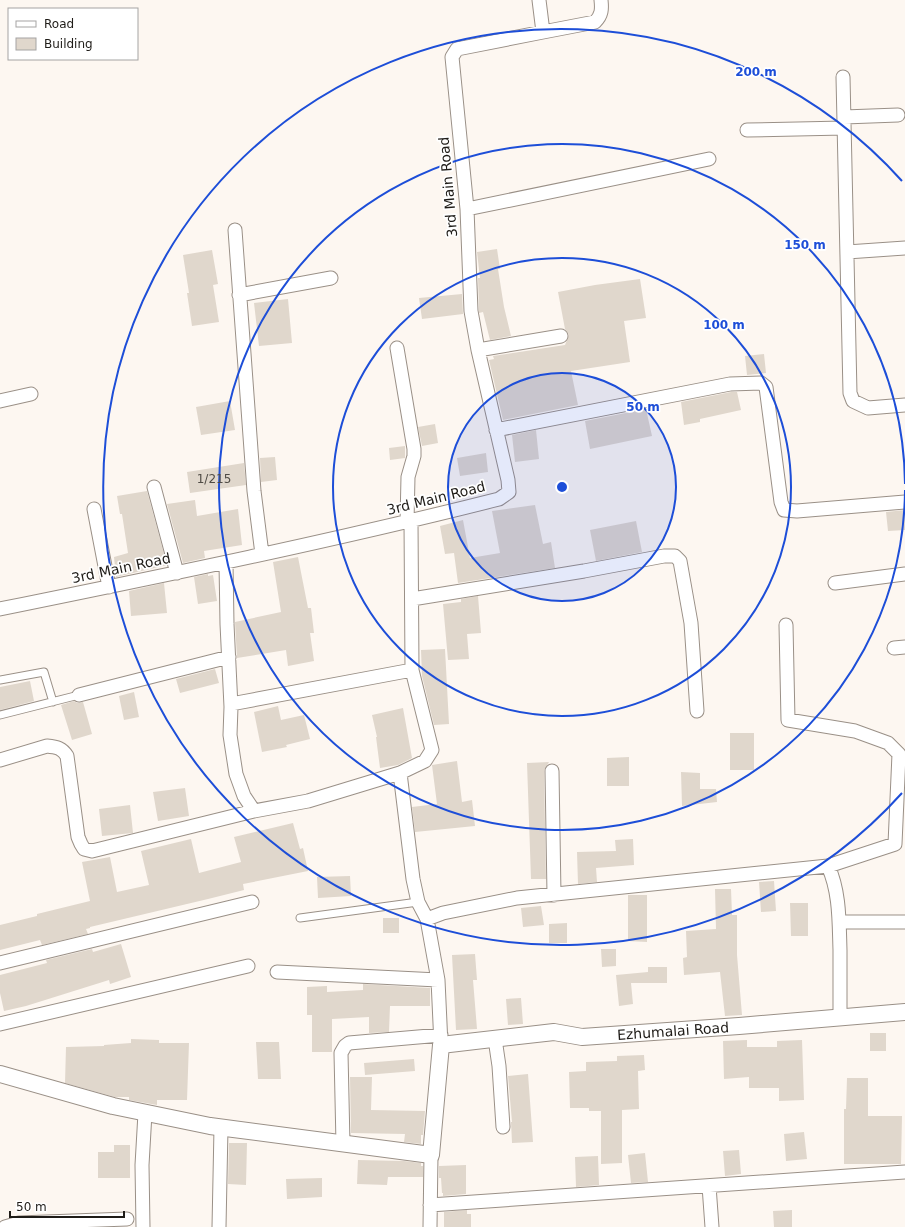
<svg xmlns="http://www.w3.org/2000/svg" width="905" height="1227" font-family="'DejaVu Sans',sans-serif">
  <rect width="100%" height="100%" fill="#fdf7f1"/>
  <path fill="#e0d7cc" d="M 497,249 L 500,269 L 498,269 L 504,307 L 511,336 L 490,340 L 483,312 L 479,313 L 479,310 L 478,278 L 480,278 L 477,252 Z
    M 212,250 L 218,284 L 213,285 L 219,322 L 192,326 L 187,293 L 189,293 L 183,255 Z
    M 640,279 L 646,318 L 624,321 L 630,362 L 571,371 L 578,405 L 503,420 L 489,360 L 494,359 L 493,356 L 565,345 L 569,335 L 565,329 L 558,292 L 595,285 Z
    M 462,294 L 463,314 L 422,319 L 419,298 Z
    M 288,299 L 292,343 L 259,346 L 254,303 Z
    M 764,354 L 766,373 L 747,375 L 745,356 Z
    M 731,392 L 737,392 L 741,410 L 700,419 L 700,422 L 684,425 L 681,402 Z
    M 230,401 L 235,430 L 201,435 L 196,407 Z
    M 646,409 L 652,436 L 590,449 L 585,421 Z
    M 435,424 L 438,443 L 422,446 L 418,427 Z
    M 536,430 L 539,459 L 515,462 L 512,435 Z
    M 405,446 L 405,458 L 390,460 L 389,448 Z
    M 486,453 L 488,472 L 460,476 L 457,458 Z
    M 275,457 L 277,480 L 261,482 L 260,458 Z
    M 244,463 L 246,485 L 190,493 L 187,472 Z
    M 147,491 L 167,565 L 116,577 L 114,557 L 128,553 L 122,514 L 120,514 L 117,496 Z
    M 195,500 L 197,516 L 238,509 L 242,545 L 204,551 L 205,558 L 183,563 L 167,504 Z
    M 535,505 L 543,544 L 551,542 L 555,568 L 458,583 L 454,553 L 445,554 L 440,526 L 463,520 L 470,558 L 500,553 L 492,511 Z
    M 905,510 L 905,530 L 888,531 L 886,512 Z
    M 636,521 L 642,552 L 596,561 L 590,530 Z
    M 298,557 L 308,608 L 311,608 L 314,633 L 310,633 L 314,661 L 288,666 L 286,650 L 237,658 L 235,622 L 281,612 L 273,562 Z
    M 208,574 L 208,576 L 213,575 L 217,601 L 198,604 L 194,577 Z
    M 164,583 L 167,613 L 131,616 L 129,591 Z
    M 478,596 L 481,633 L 467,634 L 469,659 L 448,660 L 443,604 L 461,602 L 461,599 Z
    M 445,649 L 449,724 L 434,725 L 422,676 L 421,650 Z
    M 215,669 L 219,683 L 180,693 L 176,679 Z
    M 30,681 L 34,701 L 0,710 L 0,687 Z
    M 134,692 L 139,717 L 124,720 L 119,696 Z
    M 74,701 L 77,703 L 83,702 L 92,734 L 72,740 L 61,705 Z
    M 278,706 L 281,720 L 304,715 L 310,739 L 286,745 L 287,747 L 262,752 L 254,712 Z
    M 403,708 L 412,758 L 398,765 L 380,768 L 376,737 L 377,737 L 372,715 Z
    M 730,733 L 754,733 L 754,770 L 730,770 Z
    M 629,757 L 629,786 L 607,786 L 607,758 Z
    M 457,761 L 462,802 L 472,800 L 475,826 L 415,832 L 412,807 L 437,804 L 432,765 Z
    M 549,762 L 544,771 L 546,879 L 531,879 L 527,763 Z
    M 681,772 L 700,773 L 700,789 L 716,789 L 717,802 L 682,806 Z
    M 185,788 L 189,816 L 158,821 L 153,792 Z
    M 130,805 L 133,833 L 102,836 L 99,809 Z
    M 293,823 L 300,849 L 303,848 L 308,871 L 243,884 L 244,890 L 208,899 L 90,927 L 90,928 L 86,929 L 88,934 L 42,945 L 40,940 L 0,950 L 0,925 L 37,916 L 37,914 L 90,901 L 82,862 L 110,857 L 117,892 L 149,885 L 141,851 L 191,839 L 199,873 L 241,862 L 234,837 Z
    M 633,839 L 634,865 L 596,868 L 597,882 L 578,884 L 577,852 L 616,851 L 615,840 Z
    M 350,876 L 351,896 L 318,898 L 317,877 Z
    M 774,881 L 776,911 L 761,912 L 759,882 Z
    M 715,889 L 731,889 L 732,915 L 737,915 L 737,955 L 742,1015 L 725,1016 L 720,972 L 684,975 L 683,958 L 687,957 L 686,931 L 716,929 Z
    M 628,895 L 647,895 L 647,942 L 628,941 Z
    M 790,903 L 808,903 L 808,936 L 791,936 Z
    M 541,906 L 544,925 L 523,927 L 521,908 Z
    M 383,918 L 399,918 L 399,933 L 383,933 Z
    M 567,923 L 567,943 L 549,943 L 549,924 Z
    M 121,944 L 131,977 L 110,984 L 109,980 L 26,1006 L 4,1011 L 0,993 L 0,975 L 47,963 L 46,960 L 92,949 L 93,952 Z
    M 601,949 L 616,949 L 616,966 L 602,967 Z
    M 475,954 L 477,980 L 473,980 L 477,1029 L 456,1030 L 452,955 Z
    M 648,967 L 667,967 L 667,983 L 631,983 L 633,1004 L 619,1006 L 616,975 L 648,972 Z
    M 363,984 L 430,988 L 430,1006 L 390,1006 L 389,1032 L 369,1033 L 369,1017 L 332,1019 L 332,1052 L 312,1052 L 312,1015 L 307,1015 L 307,987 L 327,986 L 327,992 L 363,990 Z
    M 521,998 L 523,1024 L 508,1025 L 506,999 Z
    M 870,1033 L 886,1033 L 886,1051 L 870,1051 Z
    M 131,1039 L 159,1040 L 159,1043 L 189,1043 L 187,1100 L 157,1100 L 157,1105 L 129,1100 L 129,1097 L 115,1097 L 65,1083 L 66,1047 L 104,1046 L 104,1045 L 131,1043 Z
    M 747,1040 L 747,1047 L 777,1047 L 777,1041 L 802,1040 L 804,1100 L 779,1101 L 779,1088 L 749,1088 L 749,1077 L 724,1079 L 723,1041 Z
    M 256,1042 L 279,1042 L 281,1079 L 258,1079 Z
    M 644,1055 L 645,1070 L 638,1071 L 639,1109 L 622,1110 L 622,1163 L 601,1164 L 601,1111 L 589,1111 L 589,1108 L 570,1108 L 569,1072 L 586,1071 L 586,1062 L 617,1061 L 617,1056 Z
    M 414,1059 L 415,1071 L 365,1075 L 364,1063 Z
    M 528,1074 L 533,1142 L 512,1143 L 511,1122 L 512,1122 L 508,1076 Z
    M 350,1077 L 372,1077 L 371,1110 L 425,1111 L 423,1135 L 421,1135 L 421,1144 L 404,1142 L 405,1134 L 351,1133 Z
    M 847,1078 L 868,1078 L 868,1116 L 902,1116 L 901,1164 L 844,1164 L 844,1109 L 846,1109 Z
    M 804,1132 L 807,1159 L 786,1161 L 784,1134 Z
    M 229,1143 L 247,1143 L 246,1185 L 228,1184 Z
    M 114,1145 L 130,1145 L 130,1178 L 98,1178 L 98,1152 L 114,1152 Z
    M 739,1150 L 741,1174 L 725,1176 L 723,1151 Z
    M 645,1153 L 648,1182 L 631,1183 L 628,1155 Z
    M 598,1156 L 599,1185 L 576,1187 L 575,1157 Z
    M 358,1160 L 404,1161 L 421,1163 L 421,1166 L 423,1166 L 423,1177 L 388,1177 L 387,1185 L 357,1184 Z
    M 466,1165 L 466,1194 L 443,1196 L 443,1193 L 442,1193 L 441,1178 L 439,1178 L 439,1166 Z
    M 322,1178 L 322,1197 L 287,1199 L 286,1179 Z
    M 467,1210 L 467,1214 L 471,1214 L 471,1227 L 444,1227 L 444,1212 Z
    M 792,1210 L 792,1227 L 774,1227 L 773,1211 Z"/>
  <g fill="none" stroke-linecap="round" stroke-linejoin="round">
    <defs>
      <path id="service" d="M 0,680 L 44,672 L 53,702
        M 0,715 L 79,695
        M 300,918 L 418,902"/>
      <path id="minor" d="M 543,32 L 595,22 C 602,15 602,9 601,0
        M 843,77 L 850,393 L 853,401 L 868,408 L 905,405
        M 844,117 L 898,115
        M 747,130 L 844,128
        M 467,209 L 709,159
        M 235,230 L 254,491 L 262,554
        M 847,252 L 905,248
        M 239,295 L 331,278
        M 397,348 L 414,449 L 414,456 L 408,477 L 407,522
        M 478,350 L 561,336
        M 0,401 L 31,394
        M 496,430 L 730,384 L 761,383 L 766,387 L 781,502 L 784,510 L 797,511 L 905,502
        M 154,487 L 177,573
        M 94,509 L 109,587
        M 226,563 L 227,624 L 231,707 L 230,735 L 236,774 L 244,796 L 254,811 L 308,801 L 400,773 L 425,761 L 432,750 L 412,670 L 411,521
        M 835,583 L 905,574
        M 412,599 L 584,571 L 664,556 L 675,556 L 680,561 L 691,623 L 697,711
        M 0,609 C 167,575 333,541 499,499 L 509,492 L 508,480 L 478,350 L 471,311 L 467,209 L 452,57 L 457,49 L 543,32 L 539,0
        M 786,625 L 788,720 L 855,731 L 888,743 L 899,754 L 895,844 L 828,866
        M 894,648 L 905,647
        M 79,695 L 229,657
        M 231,704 L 412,670
        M 0,760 L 47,746 C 57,747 62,748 67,756 L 78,837 L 81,844 L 84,849 L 92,851 L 254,811
        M 552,771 L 554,895
        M 400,773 L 413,879 L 418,902 L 427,919 L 438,980 L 441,1045
        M 427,919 L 443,913 L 517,898 L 828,866 C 840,892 839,922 840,950 C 840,972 840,995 840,1017
        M 839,922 L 905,922
        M 0,963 L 252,902
        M 277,972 L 438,980
        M 0,1024 L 248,966
        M 495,1039 L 499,1066 L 503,1127
        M 343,1144 L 341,1053 L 345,1046 L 349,1043 L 441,1035
        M 709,1186 L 712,1227
        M 430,1205 L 905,1172
        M 5,1227 L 19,1223 L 127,1219
        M 143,1227 L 142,1165 L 145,1113
        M 219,1227 L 221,1128
        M 430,1227 L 431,1155"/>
      <path id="tertiary" d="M 0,1074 L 113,1106 L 210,1126 L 431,1155 L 441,1045 L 554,1032 L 582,1037 L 739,1026 L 905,1012"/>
    </defs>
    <use href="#service" stroke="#9a9087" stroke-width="9"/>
    <use href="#minor" stroke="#9a9087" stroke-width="15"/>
    <use href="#tertiary" stroke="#9a9087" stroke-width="18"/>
    <use href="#service" stroke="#fff" stroke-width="7"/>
    <use href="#minor" stroke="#fff" stroke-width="13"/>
    <use href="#tertiary" stroke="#fff" stroke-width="16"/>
  </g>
  <circle cx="562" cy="487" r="114" fill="#1d4ed8" fill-opacity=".12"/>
  <g fill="none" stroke="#1d4ed8" stroke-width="2">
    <circle cx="562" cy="487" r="114"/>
    <circle cx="562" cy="487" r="229"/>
    <path d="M905 490A343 343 0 1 1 905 484"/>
    <path d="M902 793A458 458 0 1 1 902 181"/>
  </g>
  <g text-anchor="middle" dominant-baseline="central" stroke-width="3.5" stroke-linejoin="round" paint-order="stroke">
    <g font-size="12" fill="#4f4b45">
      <text x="214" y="479">1/215</text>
    </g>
    <g font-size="14" fill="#1f1c18" stroke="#fff">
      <text transform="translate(448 187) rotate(-95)">3rd Main Road</text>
      <text transform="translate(436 498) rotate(-14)">3rd Main Road</text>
      <text transform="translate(121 568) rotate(-12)">3rd Main Road</text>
      <text transform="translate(673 1031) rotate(-4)">Ezhumalai Road</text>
    </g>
  </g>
  <circle cx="562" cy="487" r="6" fill="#1d4ed8" stroke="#fff" stroke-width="2"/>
  <g font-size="12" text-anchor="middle" font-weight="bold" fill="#1d4ed8" stroke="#fff" stroke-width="3.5" stroke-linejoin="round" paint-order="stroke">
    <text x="756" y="76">200 m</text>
    <text x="805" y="249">150 m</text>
    <text x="724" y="329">100 m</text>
    <text x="643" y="411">50 m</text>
  </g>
  <rect x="8" y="8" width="130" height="52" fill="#ffffff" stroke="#a5a4a3"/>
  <rect x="16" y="21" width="20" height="6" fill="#ffffff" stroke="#a5a4a3"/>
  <text x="44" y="28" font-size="12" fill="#1f1c18">Road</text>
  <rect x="16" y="38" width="20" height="12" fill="#e0d7cc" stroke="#a5a4a3"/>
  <text x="44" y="48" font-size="12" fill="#1f1c18">Building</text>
  <path d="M10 1211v6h114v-6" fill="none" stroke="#1f1c18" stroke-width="2"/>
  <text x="16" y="1211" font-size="12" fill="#1f1c18" stroke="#ffffff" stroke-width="3" paint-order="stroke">50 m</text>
</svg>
